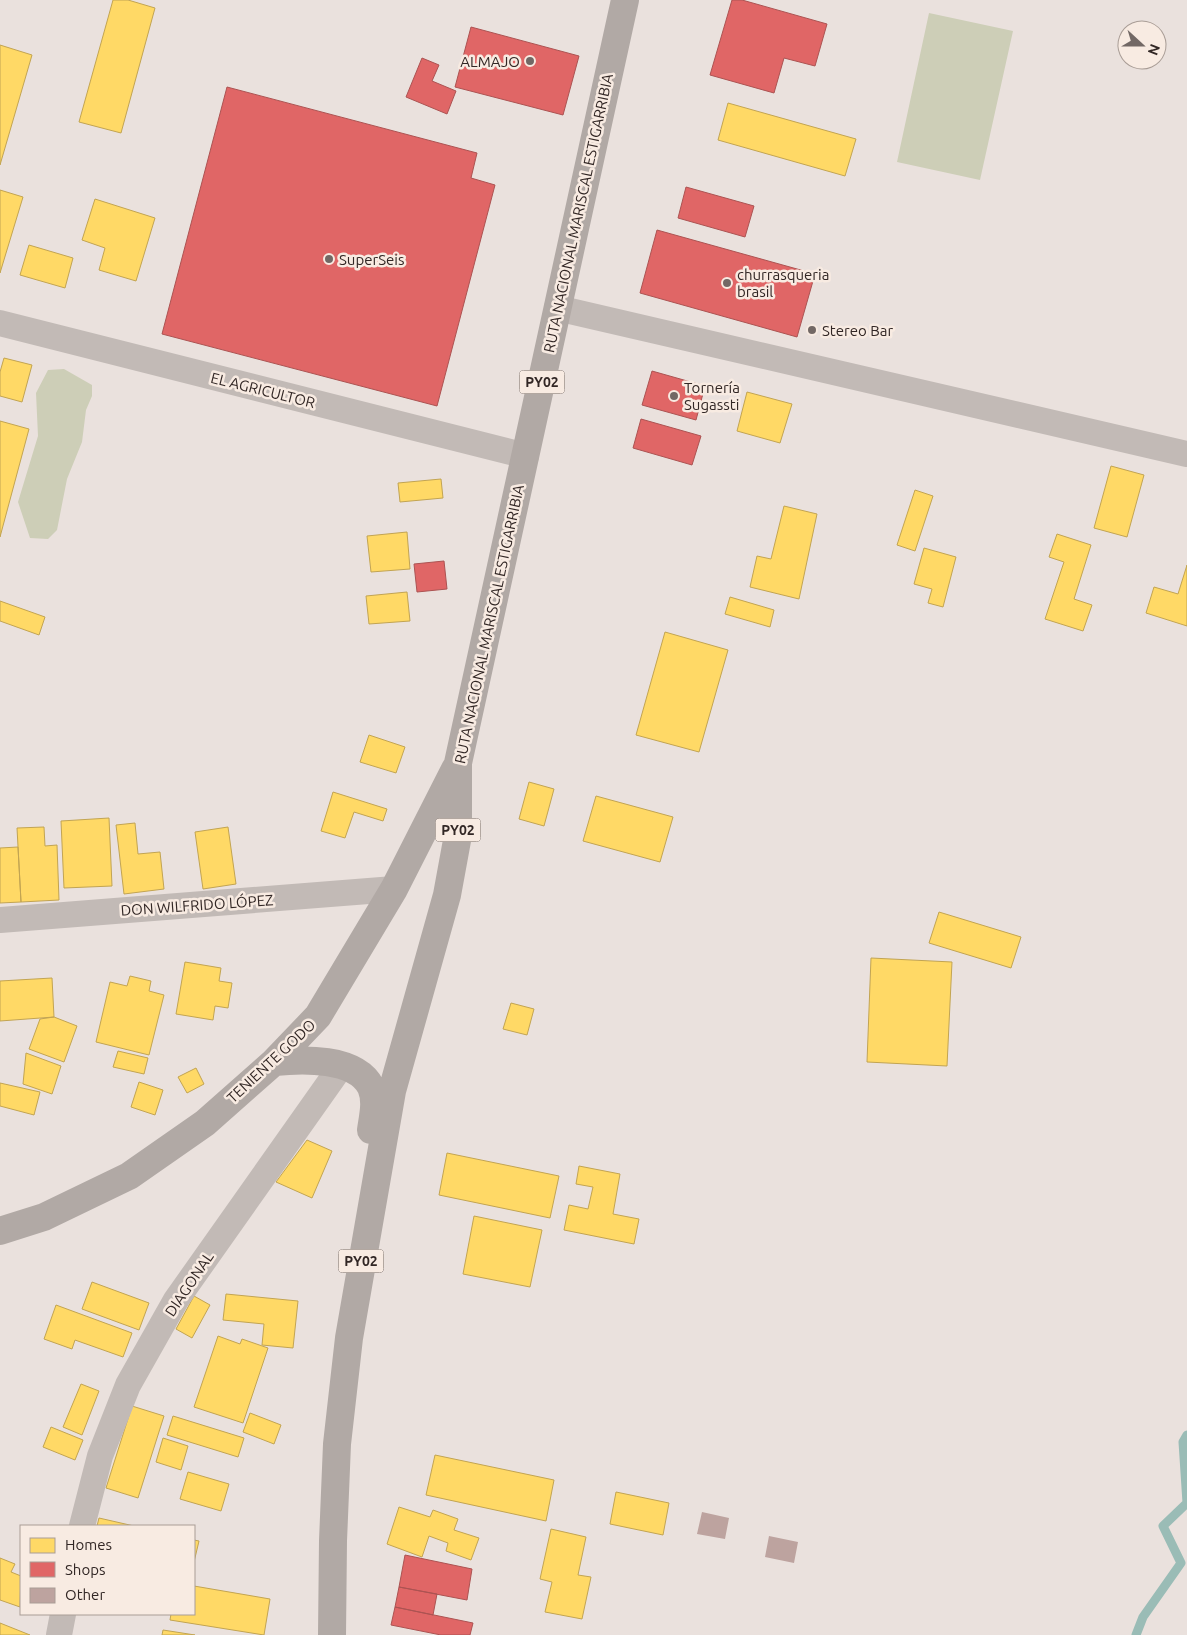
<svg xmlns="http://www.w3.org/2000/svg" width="1187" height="1635" font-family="Ubuntu,sans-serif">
  <rect width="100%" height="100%" fill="#eae1dd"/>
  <path fill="#cdceb7" d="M 929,13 L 1013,31 L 980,180 L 897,162 Z
    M 64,369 L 92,385 L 92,396 L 86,410 L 82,442 L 67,479 L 57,530 L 48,539 L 30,538 L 18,502 L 38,436 L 36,393 L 48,370 Z"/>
  <path fill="#ffd966" stroke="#c2a452" d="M 113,0 L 128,0 L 155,8 L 121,133 L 79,122 Z
    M 0,45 L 32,55 L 0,165 Z
    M 728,103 L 856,139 L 845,176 L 718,140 Z
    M 0,190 L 23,197 L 0,273 Z
    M 95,199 L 155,218 L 136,281 L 99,270 L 105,248 L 82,240 Z
    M 29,245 L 73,258 L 65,288 L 20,275 Z
    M 4,358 L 32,365 L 22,402 L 0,396 L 0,372 Z
    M 747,392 L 792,404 L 780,443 L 737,431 Z
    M 0,421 L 29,429 L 0,537 Z
    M 1111,466 L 1144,475 L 1127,537 L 1094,528 Z
    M 441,479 L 443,498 L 400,502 L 398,483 Z
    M 915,490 L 933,496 L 915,551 L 897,545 Z
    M 784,506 L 817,514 L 799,599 L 750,587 L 757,556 L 771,559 Z
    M 407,532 L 410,569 L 371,572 L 367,536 Z
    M 1057,534 L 1091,545 L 1074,599 L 1092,605 L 1083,631 L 1045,619 L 1064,562 L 1049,557 Z
    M 924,548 L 956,557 L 943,607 L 928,603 L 932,589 L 914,584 Z
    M 1187,565 L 1187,626 L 1146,613 L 1154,587 L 1178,594 Z
    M 407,592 L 410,621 L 369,624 L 366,596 Z
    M 730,597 L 774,610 L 770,627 L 725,614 Z
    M 0,601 L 45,617 L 39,635 L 0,621 Z
    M 665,632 L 728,650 L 699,752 L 636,735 Z
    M 369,735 L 405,747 L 396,773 L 360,762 Z
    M 529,782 L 554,789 L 544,826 L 519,819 Z
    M 333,792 L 387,809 L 383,821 L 354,812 L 345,838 L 321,831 Z
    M 596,796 L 673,817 L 660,862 L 583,841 Z
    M 109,818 L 112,886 L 64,888 L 61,821 Z
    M 135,823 L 138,854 L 160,852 L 164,889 L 124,894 L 116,825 Z
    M 44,827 L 45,846 L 57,845 L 59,900 L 21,902 L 17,828 Z
    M 228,827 L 236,884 L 203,889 L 195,832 Z
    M 18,847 L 21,902 L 0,903 L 0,848 Z
    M 939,912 L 1021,937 L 1011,968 L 929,943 Z
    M 871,958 L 952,962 L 947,1066 L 867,1062 Z
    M 185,962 L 221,968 L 219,981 L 232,983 L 228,1008 L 215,1006 L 213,1020 L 176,1014 Z
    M 130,976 L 151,981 L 149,991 L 164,995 L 149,1055 L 96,1042 L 110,982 L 127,986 Z
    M 52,978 L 54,1017 L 0,1021 L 0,981 Z
    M 511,1003 L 534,1009 L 527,1035 L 503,1029 Z
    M 54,1017 L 77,1026 L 64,1062 L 29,1049 L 40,1019 Z
    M 118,1051 L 148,1058 L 144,1074 L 113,1067 Z
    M 26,1053 L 61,1066 L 52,1094 L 23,1084 Z
    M 196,1068 L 204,1084 L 187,1093 L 178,1077 Z
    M 139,1082 L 163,1090 L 155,1115 L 131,1107 Z
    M 0,1083 L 40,1092 L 34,1115 L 0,1106 Z
    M 307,1140 L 332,1151 L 312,1198 L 276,1182 Z
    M 447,1153 L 559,1176 L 550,1218 L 439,1195 Z
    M 579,1166 L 620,1174 L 613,1214 L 639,1219 L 634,1244 L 564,1230 L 569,1205 L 588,1209 L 593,1187 L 576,1184 Z
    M 474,1216 L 542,1230 L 530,1287 L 463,1274 Z
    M 92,1282 L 149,1303 L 139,1330 L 82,1309 Z
    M 226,1294 L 298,1301 L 293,1348 L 262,1345 L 264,1324 L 223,1320 Z
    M 194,1296 L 210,1305 L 192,1338 L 176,1329 Z
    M 56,1305 L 132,1333 L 123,1357 L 75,1340 L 72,1349 L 44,1339 Z
    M 218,1336 L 240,1344 L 242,1339 L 268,1348 L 243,1423 L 194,1407 Z
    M 81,1384 L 99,1391 L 82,1435 L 63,1427 Z
    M 132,1406 L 164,1416 L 138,1498 L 106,1488 Z
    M 250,1413 L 281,1425 L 274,1444 L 243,1432 Z
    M 173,1416 L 244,1438 L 238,1457 L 167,1435 Z
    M 51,1427 L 83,1440 L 75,1460 L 43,1447 Z
    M 163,1438 L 188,1446 L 181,1470 L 156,1462 Z
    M 435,1455 L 554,1480 L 546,1521 L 426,1495 Z
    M 188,1472 L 229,1484 L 221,1511 L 180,1499 Z
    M 616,1492 L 669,1503 L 663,1535 L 610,1524 Z
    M 399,1507 L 430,1517 L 433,1510 L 458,1519 L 454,1530 L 479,1538 L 471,1560 L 446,1551 L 448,1543 L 429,1536 L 422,1557 L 387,1544 Z
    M 99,1518 L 134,1526 L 97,1526 Z
    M 551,1529 L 586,1537 L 578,1575 L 591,1577 L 582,1619 L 545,1612 L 552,1582 L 540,1579 Z
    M 194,1540 L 199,1541 L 194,1562 Z
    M 0,1558 L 15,1564 L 11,1572 L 21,1576 L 20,1607 L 0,1600 Z
    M 194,1586 L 270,1599 L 264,1635 L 170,1620 L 171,1614 L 194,1614 Z
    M 0,1623 L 30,1635 L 0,1635 Z
    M 163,1630 L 195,1635 L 162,1635 Z"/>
  <path fill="#e06666" stroke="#ac5352" d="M 732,0 L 742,0 L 827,24 L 815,66 L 784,58 L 774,93 L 710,75 Z
    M 471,27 L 579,56 L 563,115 L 455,87 Z
    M 422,58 L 439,65 L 432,81 L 456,91 L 447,114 L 406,97 Z
    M 227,87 L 477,153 L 471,178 L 495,185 L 437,406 L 162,334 Z
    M 686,187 L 754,206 L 745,237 L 678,218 Z
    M 657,230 L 815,274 L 797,337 L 640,293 Z
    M 652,371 L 705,386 L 696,420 L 642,405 Z
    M 641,419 L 701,436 L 692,465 L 633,448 Z
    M 444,561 L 447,589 L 417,592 L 414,564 Z
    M 405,1555 L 472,1569 L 467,1600 L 399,1587 Z
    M 399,1587 L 437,1594 L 433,1615 L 395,1607 Z
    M 395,1607 L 473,1623 L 470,1635 L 441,1635 L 391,1625 Z"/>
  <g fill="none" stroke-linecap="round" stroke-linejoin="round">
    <path stroke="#9abcb6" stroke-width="9" d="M 1136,1635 L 1143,1617 L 1181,1563 L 1163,1526 L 1187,1503 L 1183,1442 L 1187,1435"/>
  </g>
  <path fill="#bda39f" d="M 702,1512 L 729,1518 L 725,1539 L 697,1534 Z
    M 769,1536 L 798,1542 L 794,1563 L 765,1557 Z"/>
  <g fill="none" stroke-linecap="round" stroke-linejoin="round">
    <path stroke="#c2bab6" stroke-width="26" d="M 557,308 L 1187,454
      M 0,323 L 526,456
      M 0,920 L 394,889
      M 82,1526 L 100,1456 L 128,1385 L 176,1300 L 342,1065
      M 59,1635 L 63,1614"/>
    <path stroke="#b1a9a5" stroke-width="28" d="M 274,1062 C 302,1059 356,1057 371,1087 C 377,1101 373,1116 371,1130
      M 0,1231 L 44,1217 L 129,1176 L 205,1123 L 274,1062 L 318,1016 L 394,889 L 455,769
      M 332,1635 L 333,1541 L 337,1444 L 349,1338 L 392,1091 L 447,895 L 458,835 L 458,763 L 625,0"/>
  </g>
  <g fill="#726865" stroke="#f8ebe2" stroke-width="2">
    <circle cx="530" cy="61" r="5"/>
    <circle cx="329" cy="259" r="5"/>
    <circle cx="727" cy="283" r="5"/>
    <circle cx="812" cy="330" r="5"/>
    <circle cx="674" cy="396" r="5"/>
  </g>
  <g text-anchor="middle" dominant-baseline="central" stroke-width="5" stroke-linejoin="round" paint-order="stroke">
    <g fill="#f8ebe2" stroke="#6d625e" stroke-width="1">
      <rect x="519.5" y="370.5" width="45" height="23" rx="4"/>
      <rect x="435.5" y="818.5" width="45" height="23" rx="4"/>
      <rect x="338.5" y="1249.5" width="45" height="23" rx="4"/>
    </g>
    <g font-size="14" font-weight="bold" fill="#322725">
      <text x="542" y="382">PY02</text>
      <text x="458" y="830">PY02</text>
      <text x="361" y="1261">PY02</text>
    </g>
    <g font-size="15" fill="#322725" stroke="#f8ebe2" text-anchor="start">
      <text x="520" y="61" text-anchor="end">ALMAJO</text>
      <text x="339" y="259">SuperSeis</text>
      <text x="737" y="274">churrasqueria<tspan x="737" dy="17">brasil</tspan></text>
      <text x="822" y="330">Stereo Bar</text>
      <text x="684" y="387">Tornería<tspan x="684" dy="17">Sugassti</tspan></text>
    </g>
    <g font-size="15" fill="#322725" stroke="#f8ebe2">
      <text transform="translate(578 213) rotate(-78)">RUTA NACIONAL MARISCAL ESTIGARRIBIA</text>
      <text transform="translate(263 390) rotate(14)">EL AGRICULTOR</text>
      <text transform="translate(489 624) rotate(-78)">RUTA NACIONAL MARISCAL ESTIGARRIBIA</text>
      <text transform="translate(197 905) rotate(-4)">DON WILFRIDO LÓPEZ</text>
      <text transform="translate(271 1061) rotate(-43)">TENIENTE GODO</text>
      <text transform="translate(189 1284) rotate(-56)">DIAGONAL</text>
    </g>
  </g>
  <rect x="20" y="1525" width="175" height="90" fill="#f8ebe2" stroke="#a99d96"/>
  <rect x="30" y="1538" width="25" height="15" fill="#ffd966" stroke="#a99d96"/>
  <text x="65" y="1550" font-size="15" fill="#322725">Homes</text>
  <rect x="30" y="1562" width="25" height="15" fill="#e06666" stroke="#a99d96"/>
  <text x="65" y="1575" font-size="15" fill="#322725">Shops</text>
  <rect x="30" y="1588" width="25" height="15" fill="#bda39f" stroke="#a99d96"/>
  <text x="65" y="1600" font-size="15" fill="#322725">Other</text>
  <g transform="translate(1142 45) rotate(111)"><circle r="24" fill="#f8ebe2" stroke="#a99d96"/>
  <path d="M0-4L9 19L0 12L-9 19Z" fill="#726865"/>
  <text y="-8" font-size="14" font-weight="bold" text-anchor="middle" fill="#322725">N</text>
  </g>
</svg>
